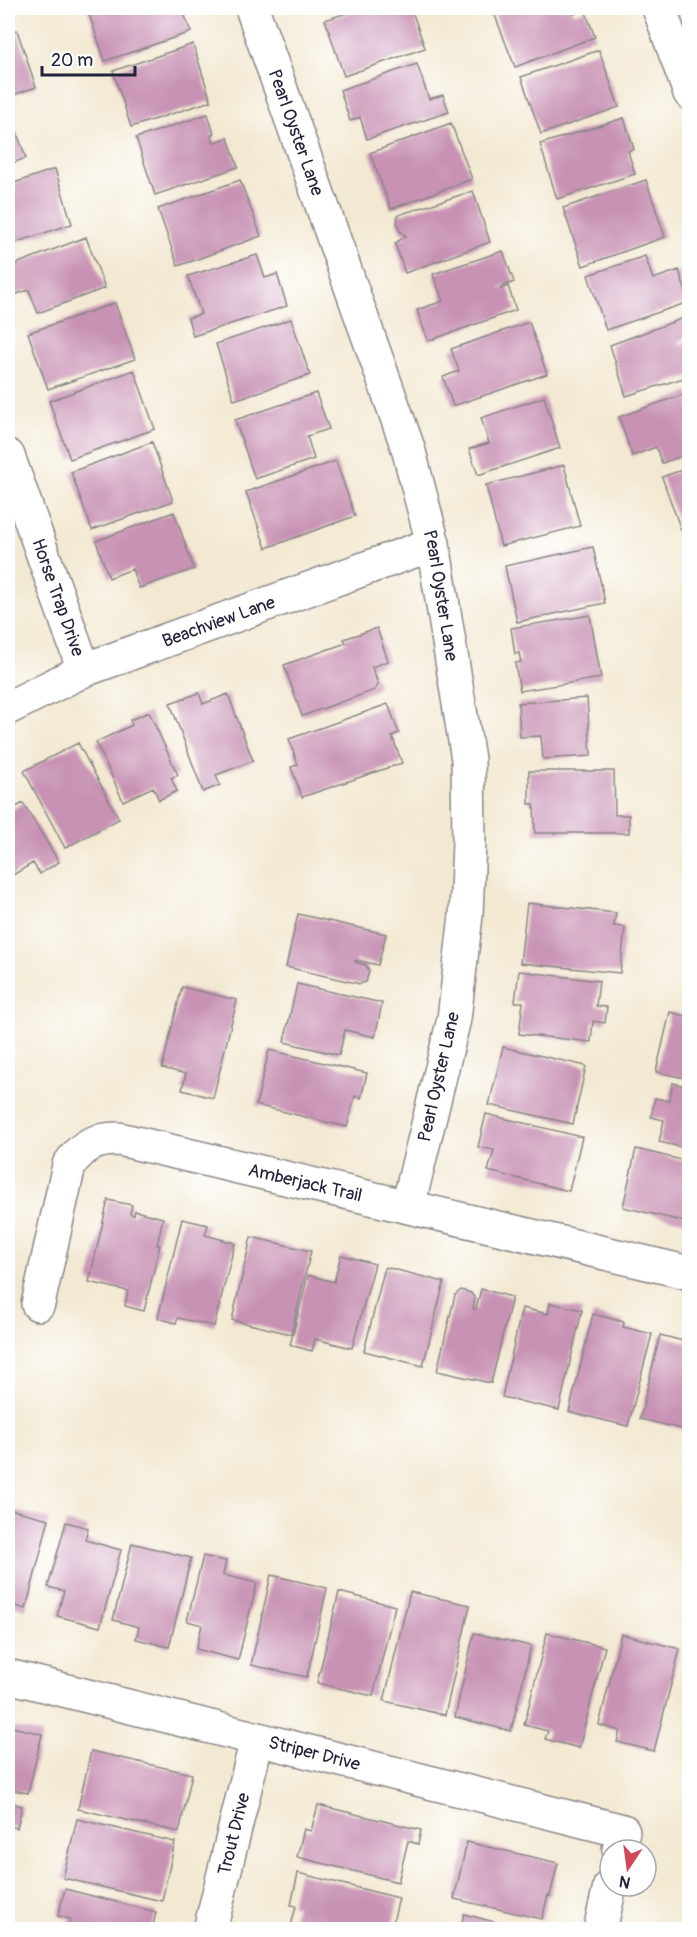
<svg xmlns="http://www.w3.org/2000/svg" width="697" height="1937" font-family="Pangolin,sans-serif">
  <rect width="100%" height="100%" fill="#fff"/>
  <filter id="ink" filterUnits="userSpaceOnUse"><feTurbulence type="fractalNoise" baseFrequency=".0167" numOctaves="2"/><feDisplacementMap in="SourceGraphic" scale="12" xChannelSelector="R" yChannelSelector="G"/><feConvolveMatrix kernelMatrix="1 2 1 2 8 2 1 2 1" color-interpolation-filters="sRGB"/></filter>
  <filter id="wash" filterUnits="userSpaceOnUse"><feTurbulence type="fractalNoise" baseFrequency=".008" numOctaves="4" result="noise"/><feDisplacementMap in="SourceGraphic" scale="24" xChannelSelector="R" yChannelSelector="G"/><feGaussianBlur stdDeviation="1.35" result="paint"/><feColorMatrix in="noise" values="0 0 0 0 0 0 0 0 0 0 0 0 0 0 0 0 0 1.4 0 .05"/><feComposite in="paint" operator="in"/></filter>
  <g filter="url(#wash)">
    <rect width="100%" height="100%" fill="#f3e9d2"/>
    <g id="blocks">
      <path fill="#c892b4" d="M 87,8 L 182,8 L 191,32 L 105,61 Z
        M 362,8 L 411,8 L 425,48 L 344,76 L 325,20 Z
        M 510,8 L 571,8 L 573,14 L 585,10 L 595,37 L 515,67 L 494,13 Z
        M 17,30 L 36,87 L 8,97 L 8,33 Z
        M 193,44 L 211,101 L 131,127 L 113,71 Z
        M 599,50 L 619,107 L 541,134 L 521,77 Z
        M 417,64 L 429,99 L 443,95 L 449,112 L 367,139 L 360,117 L 350,121 L 340,90 Z
        M 8,108 L 26,158 L 8,165 Z
        M 208,114 L 214,134 L 211,135 L 214,142 L 228,138 L 238,167 L 155,195 L 136,138 Z
        M 624,118 L 634,149 L 628,151 L 635,174 L 557,199 L 540,144 Z
        M 451,123 L 472,179 L 391,209 L 370,153 Z
        M 55,169 L 72,224 L 8,245 L 8,185 Z
        M 240,180 L 261,236 L 178,266 L 158,209 Z
        M 646,180 L 665,237 L 583,266 L 563,208 Z
        M 473,191 L 490,242 L 405,273 L 395,243 L 406,236 L 400,231 L 397,223 L 398,215 Z
        M 86,237 L 105,288 L 38,313 L 29,290 L 14,295 L 8,277 L 8,267 Z
        M 503,251 L 514,282 L 500,287 L 501,289 L 508,286 L 516,310 L 428,341 L 417,310 L 443,301 L 433,274 Z
        M 257,255 L 265,278 L 277,274 L 287,306 L 193,336 L 188,318 L 201,314 L 188,276 Z
        M 645,256 L 653,279 L 679,270 L 689,302 L 606,330 L 588,275 Z
        M 115,303 L 135,359 L 48,389 L 28,333 Z
        M 291,319 L 310,375 L 234,400 L 216,344 Z
        M 681,319 L 690,322 L 690,335 L 679,342 L 680,344 L 690,341 L 690,376 L 626,396 L 610,345 Z
        M 529,322 L 547,374 L 453,406 L 443,377 L 459,371 L 451,349 Z
        M 134,370 L 155,429 L 70,459 L 49,401 Z
        M 690,392 L 690,453 L 662,463 L 656,447 L 632,456 L 619,417 Z
        M 316,393 L 329,429 L 307,436 L 314,459 L 255,479 L 235,420 Z
        M 544,397 L 560,448 L 478,475 L 469,449 L 489,443 L 481,418 Z
        M 152,442 L 173,501 L 92,530 L 71,472 Z
        M 336,461 L 355,516 L 266,548 L 246,492 Z
        M 564,465 L 580,526 L 501,546 L 486,485 Z
        M 690,467 L 690,527 L 681,530 L 662,477 Z
        M 174,512 L 194,569 L 139,588 L 132,569 L 109,578 L 96,541 Z
        M 593,547 L 605,603 L 517,622 L 505,566 Z
        M 590,615 L 601,678 L 520,691 L 515,663 L 521,662 L 519,653 L 515,654 L 511,628 Z
        M 377,628 L 388,661 L 372,667 L 378,684 L 375,690 L 302,716 L 284,665 L 346,643 L 344,639 Z
        M 199,693 L 203,704 L 228,694 L 253,761 L 216,775 L 220,785 L 203,792 L 170,703 Z
        M 587,698 L 591,756 L 543,759 L 541,736 L 520,737 L 518,703 Z
        M 388,704 L 399,733 L 392,736 L 402,763 L 302,797 L 291,767 L 298,765 L 289,739 Z
        M 149,712 L 178,775 L 171,778 L 177,791 L 159,800 L 153,787 L 123,801 L 96,742 L 132,725 L 130,720 Z
        M 78,743 L 119,819 L 65,848 L 24,771 Z
        M 529,771 L 614,771 L 615,815 L 629,815 L 629,833 L 535,833 L 534,804 L 529,804 Z
        M 23,803 L 59,862 L 40,874 L 33,863 L 8,878 L 8,812 Z
        M 527,903 L 616,913 L 614,926 L 625,927 L 620,973 L 520,963 Z
        M 298,914 L 386,934 L 378,965 L 356,960 L 355,962 L 366,965 L 369,971 L 366,982 L 360,984 L 286,967 Z
        M 519,971 L 599,981 L 596,1006 L 607,1007 L 605,1023 L 593,1021 L 591,1042 L 519,1034 L 523,1002 L 515,1002 Z
        M 297,984 L 382,1003 L 375,1037 L 345,1030 L 339,1055 L 284,1042 Z
        M 182,987 L 237,1000 L 213,1098 L 182,1090 L 186,1074 L 162,1068 Z
        M 670,1012 L 690,1017 L 690,1079 L 656,1072 Z
        M 503,1047 L 586,1066 L 573,1124 L 489,1105 Z
        M 269,1050 L 367,1073 L 361,1098 L 355,1096 L 347,1127 L 256,1105 Z
        M 673,1083 L 690,1087 L 690,1149 L 659,1142 L 664,1120 L 651,1117 L 655,1098 L 669,1101 Z
        M 486,1114 L 582,1137 L 569,1191 L 488,1171 L 494,1150 L 478,1147 Z
        M 636,1149 L 690,1162 L 690,1223 L 623,1207 Z
        M 108,1200 L 132,1205 L 130,1214 L 134,1215 L 135,1211 L 163,1218 L 157,1245 L 160,1245 L 144,1311 L 125,1306 L 128,1291 L 89,1282 Z
        M 182,1219 L 208,1225 L 205,1235 L 235,1243 L 214,1326 L 178,1318 L 176,1323 L 158,1318 Z
        M 251,1237 L 311,1251 L 291,1334 L 232,1320 Z
        M 341,1255 L 375,1264 L 352,1348 L 315,1339 L 312,1351 L 290,1345 L 308,1275 L 334,1282 Z
        M 385,1267 L 444,1282 L 423,1366 L 364,1351 Z
        M 481,1289 L 512,1297 L 491,1383 L 437,1371 L 455,1295 L 461,1290 L 471,1293 L 475,1299 L 473,1309 L 476,1309 Z
        M 550,1303 L 582,1310 L 559,1410 L 502,1397 L 522,1308 L 548,1314 Z
        M 593,1314 L 624,1322 L 623,1327 L 652,1334 L 628,1426 L 569,1412 Z
        M 660,1335 L 687,1342 L 690,1335 L 690,1431 L 640,1419 Z
        M 8,1504 L 10,1505 L 9,1509 L 49,1519 L 26,1609 L 8,1604 Z
        M 66,1522 L 88,1528 L 85,1540 L 121,1550 L 100,1627 L 57,1616 L 64,1591 L 48,1587 Z
        M 132,1543 L 191,1558 L 169,1647 L 136,1639 L 139,1627 L 113,1620 Z
        M 203,1556 L 226,1561 L 223,1575 L 257,1583 L 238,1660 L 196,1649 L 202,1625 L 187,1621 Z
        M 271,1575 L 327,1588 L 307,1677 L 251,1665 Z
        M 339,1592 L 395,1606 L 373,1696 L 317,1683 Z
        M 410,1592 L 470,1605 L 445,1715 L 384,1701 Z
        M 474,1633 L 531,1646 L 511,1731 L 455,1717 Z
        M 547,1633 L 605,1647 L 579,1748 L 545,1739 L 548,1731 L 524,1725 Z
        M 621,1634 L 680,1649 L 654,1751 L 617,1742 L 620,1731 L 599,1725 Z
        M 8,1726 L 42,1734 L 28,1793 L 8,1789 Z
        M 91,1751 L 192,1774 L 179,1832 L 78,1809 Z
        M 8,1802 L 22,1806 L 17,1828 L 8,1826 Z
        M 318,1805 L 421,1830 L 418,1844 L 408,1841 L 398,1882 L 297,1857 L 304,1829 L 311,1831 Z
        M 77,1819 L 175,1842 L 162,1901 L 63,1878 Z
        M 467,1842 L 558,1863 L 550,1896 L 548,1895 L 542,1919 L 454,1899 Z
        M 298,1873 L 399,1898 L 391,1930 L 290,1930 L 296,1906 L 291,1905 Z
        M 65,1889 L 156,1912 L 152,1930 L 67,1930 L 70,1919 L 58,1916 Z
        M 464,1914 L 522,1929 L 522,1930 L 460,1930 Z"/>
    </g>
  </g>
  <g filter="url(#ink)">
    <use href="#blocks" fill-opacity="0" stroke="#8a8686" stroke-width="1.5"/>
    <g fill="none" stroke-linecap="round" stroke-linejoin="round">
      <defs>
        <g id="minor">
          <path id="s1" d="M 252,8 L 408,448 L 433,544 L 468,759 L 469,842 L 466,915 L 454,1019 L 408,1206"/>
          <path d="M 659,8 L 690,93"/>
          <path id="s2" d="M 8,456 L 84,670"/>
          <path id="s3" d="M 8,708 L 84,670 L 433,544"/>
          <path id="s4" d="M 38,1304 L 69,1165 C 83,1145 95,1139 119,1139 L 690,1273"/>
          <path id="s5" d="M 8,1676 L 623,1831 L 619,1850"/>
          <path id="s6" d="M 210,1930 L 257,1739"/>
          <path d="M 600,1930 L 610,1886"/>
        </g>
      </defs>
      <use href="#minor" stroke="#8a8686" stroke-width="36"/>
      <use href="#minor" stroke="#fff" stroke-width="33"/>
    </g>
  </g>
  <g text-anchor="middle" dominant-baseline="central" stroke-width="6" stroke-linejoin="round" paint-order="stroke">
    <g font-size="18" fill="#22223b" stroke="#fff">
      <text stroke="none"><textPath href="#s1" startOffset="132">Pearl Oyster Lane</textPath></text>
      <text stroke="none"><textPath href="#s1" startOffset="618">Pearl Oyster Lane</textPath></text>
      <text stroke="none"><textPath href="#s2" startOffset="150">Horse Trap Drive</textPath></text>
      <text stroke="none"><textPath href="#s3" startOffset="228">Beachview Lane</textPath></text>
      <text transform="translate(439 1077) rotate(-77)">Pearl Oyster Lane</text>
      <text stroke="none"><textPath href="#s4" startOffset="393">Amberjack Trail</textPath></text>
      <text stroke="none"><textPath href="#s5" startOffset="316">Striper Drive</textPath></text>
      <text stroke="none"><textPath href="#s6" startOffset="99">Trout Drive</textPath></text>
    </g>
  </g>
  <rect width="697" height="1937" fill="none" stroke="#fff" stroke-width="30"/>
  <g transform="translate(628 1868) rotate(193)"><circle r="28" fill="#ffffff" stroke="#a7a7b1" stroke-width="1.5"/>
  <path d="M0-4.5L10 22L0 15L-10 22Z" fill="#d1495b"/>
  <text y="-9" font-size="16" font-weight="bold" text-anchor="middle" fill="#22223b">N</text>
  </g>
  <path d="M42 66v9h93v-9" fill="none" stroke="#22223b" stroke-width="3"/>
  <text x="51" y="66" font-size="18" fill="#22223b" stroke="#ffffff" stroke-width="4.5" paint-order="stroke">20 m</text>
</svg>
